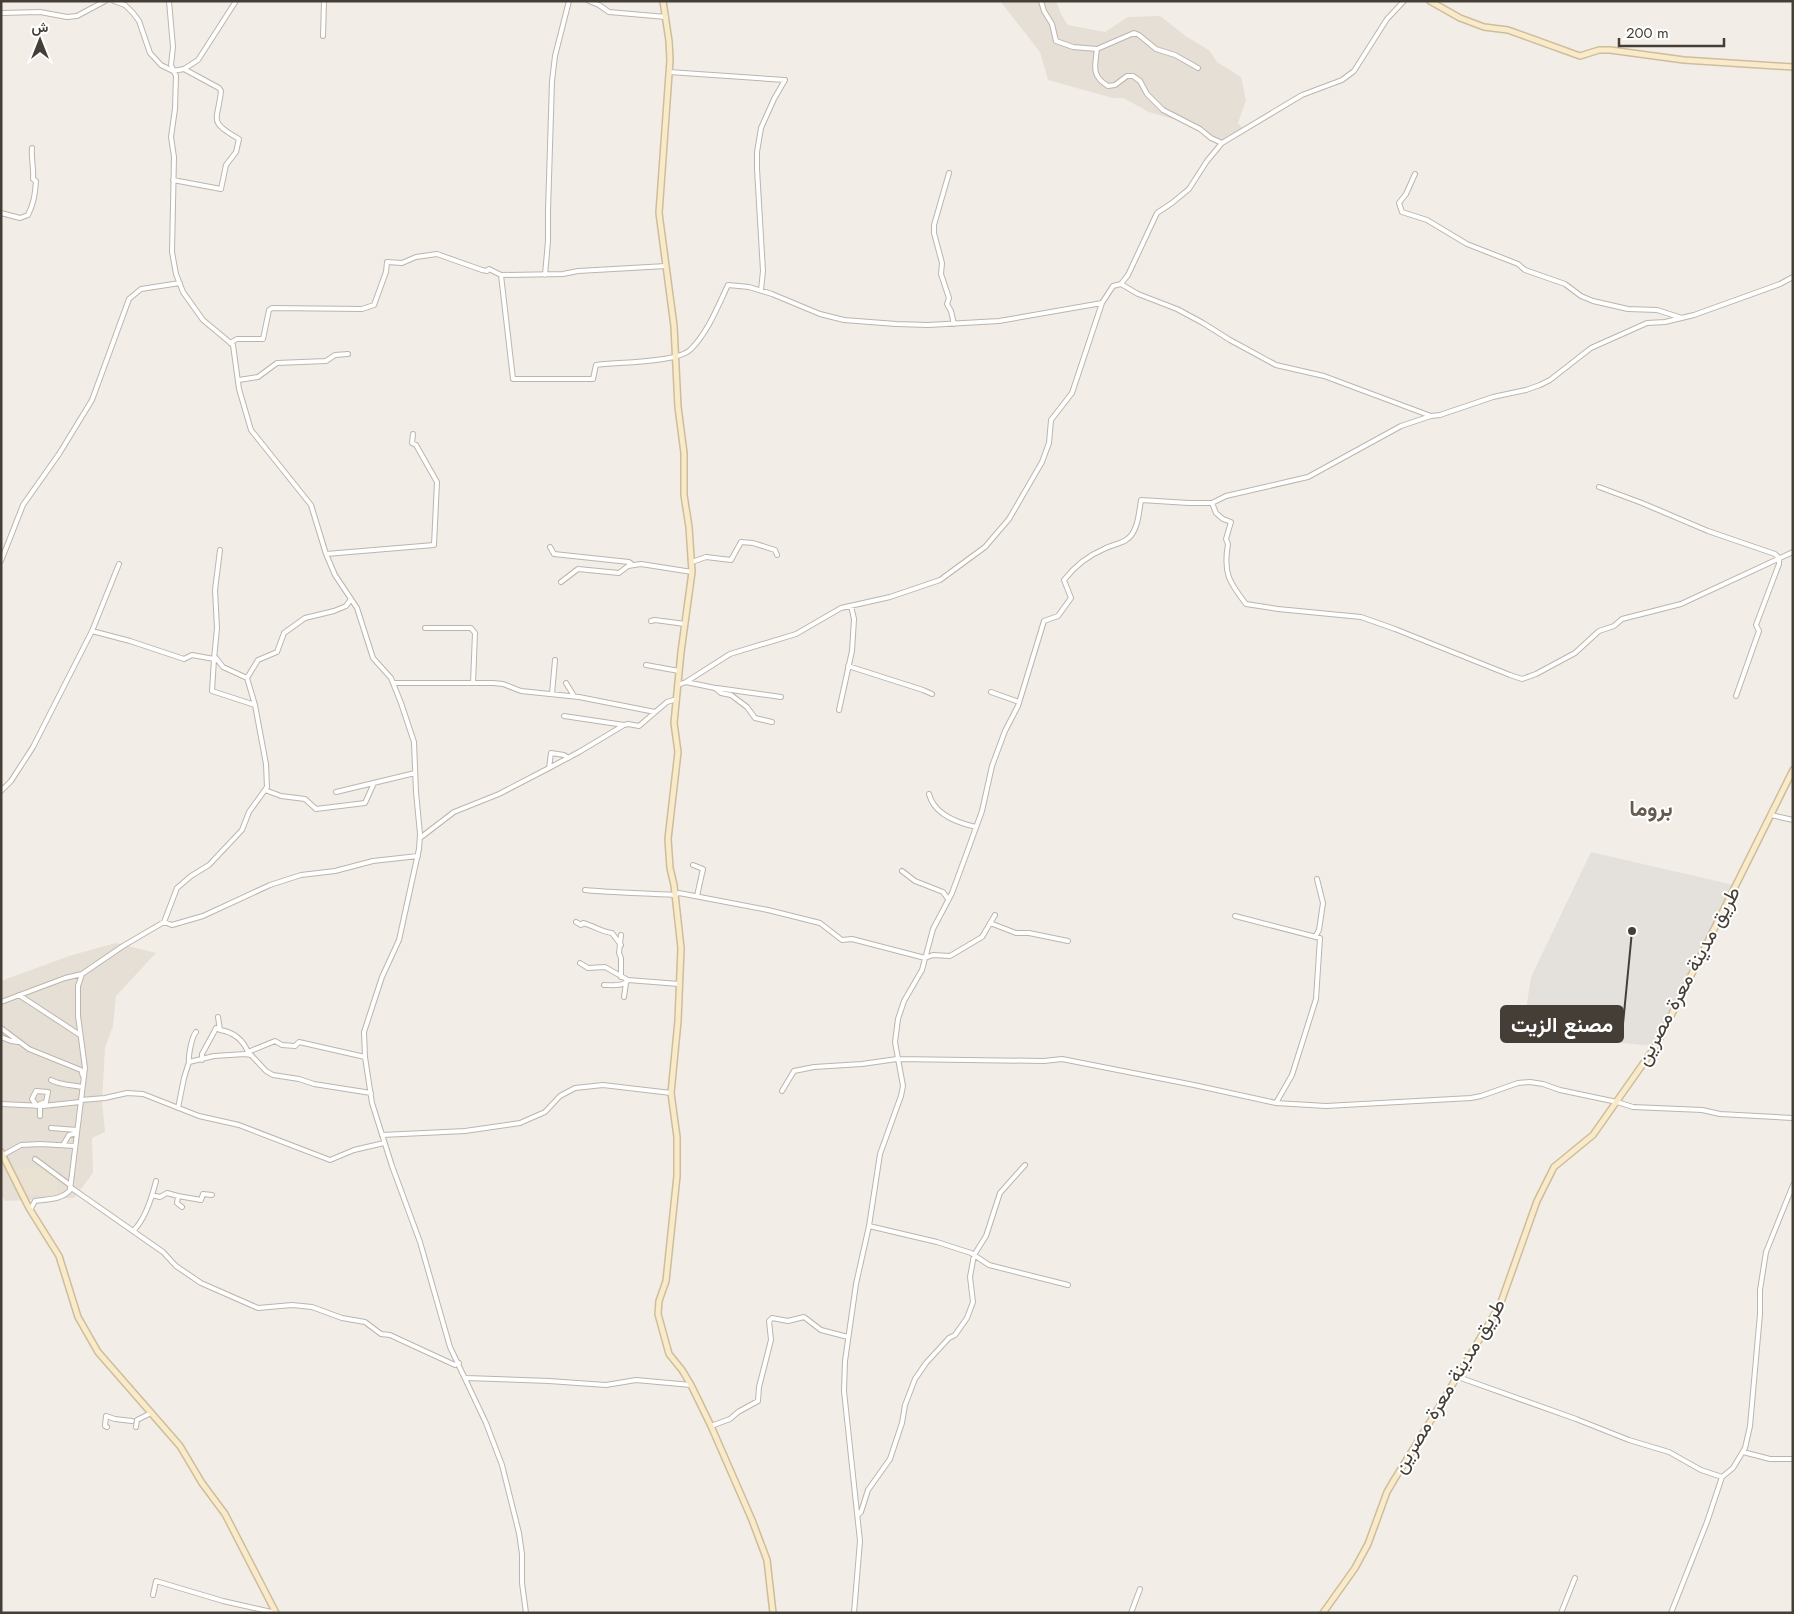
<svg xmlns="http://www.w3.org/2000/svg" width="1794" height="1614" font-family="Jost,Vazirmatn,sans-serif">
  <rect width="100%" height="100%" fill="#f2eee7"/>
  <path fill="#e5dfd6" d="M 1000,1 L 1056,1 L 1062,16 L 1068,25 L 1105,32 L 1128,17 L 1160,16 L 1187,37 L 1209,50 L 1217,62 L 1241,77 L 1246,100 L 1238,123 L 1242,128 L 1219,142 L 1203,128 L 1149,112 L 1123,98 L 1113,98 L 1048,80 L 1040,52 Z
    M 116,943 L 156,953 L 116,996 L 113,1026 L 105,1048 L 102,1102 L 105,1132 L 92,1138 L 93,1173 L 74,1198 L 5,1201 L 1,1195 L 1,981 L 72,955 Z"/>
  <path fill="#e4e0dc" d="M 1591,852 L 1734,885 L 1653,1046 L 1622,1043 L 1530,1013 L 1526,1009 L 1531,977 Z"/>
  <path fill="#e9e1d2" d="M 44,1166 L 56,1176 L 59,1195 L 24,1195 L 18,1170 Z"/>
  <g fill="none" stroke-linecap="round" stroke-linejoin="round">
    <defs>
      <path id="street" d="M 114,1 L 125,5 L 133,13 L 139,21 L 150,53 L 161,65 L 173,71 L 184,69 L 198,60 L 236,1
        M 169,1 L 173,47 L 171,65 L 176,76 L 175,109 L 171,137 L 174,157 L 172,252 L 176,274 L 183,292 L 203,320 L 233,345 L 239,389 L 251,430 L 311,505 L 326,554 L 335,575 L 357,608 L 373,658 L 391,678 L 401,703 L 414,742 L 416,792 L 420,834 L 419,849 L 399,940 L 382,977 L 364,1032 L 365,1057 L 372,1103 L 392,1166 L 420,1242 L 450,1347 L 486,1423 L 502,1465 L 519,1533 L 522,1554 L 522,1583 L 526,1613
        M 589,1 L 599,5 L 609,12 L 666,17
        M 1041,1 L 1044,11 L 1052,24 L 1056,41 L 1073,47 L 1097,49 L 1134,33 L 1139,35 L 1156,49 L 1175,55 L 1198,68
        M 1,13 L 40,12 L 67,17 L 77,16 L 105,1
        M 323,36 L 324,1
        M 1097,49 C 1095,66 1091,76 1108,86 L 1115,85 L 1127,76 L 1133,76 L 1140,81 L 1147,94 L 1163,110 L 1200,129 L 1211,138 L 1222,143
        M 669,72 L 785,80 L 774,99 L 761,128 L 757,152 L 757,169 L 763,271 L 761,290
        M 949,173 L 934,225 L 934,233 L 942,263 L 941,274 L 949,298 L 947,304 L 951,311 L 954,324
        M 1415,174 L 1406,194 L 1399,203 L 1402,212 L 1427,220 L 1467,244 L 1518,264 L 1525,270 L 1565,284 L 1581,296 L 1593,301 L 1628,309 L 1657,310 L 1682,318
        M 173,180 L 221,189 L 226,165 L 236,152 L 239,139 C 207,121 218,121 221,91 L 219,88 L 184,69
        M 1,213 L 20,218 L 28,215 C 34,203 35,194 36,181 L 33,179 C 34,168 31,159 32,148
        M 501,275 L 513,379 L 593,379 L 596,365 C 617,362 678,363 691,349 C 708,332 718,306 728,285 L 749,287 L 772,294 L 820,314 L 844,320 L 896,324 L 928,325 L 999,321 L 1102,303 L 1113,286 L 1121,284 L 1128,275 L 1157,213 L 1172,203 L 1189,189 L 1207,161 L 1222,143 L 1302,95 L 1342,80 L 1354,71 L 1387,19 L 1404,1
        M 545,275 L 548,241 L 548,211 L 552,81 L 555,56 L 569,1
        M 1121,284 L 1138,294 L 1177,309 L 1203,323 L 1230,340 L 1276,365 L 1324,376 L 1431,416 L 1440,415 L 1493,397 L 1526,390 L 1540,385 L 1550,380 L 1591,348 L 1647,323 L 1665,322 L 1694,315 L 1780,284 L 1793,277
        M 230,343 L 237,339 L 263,339 L 269,310 L 272,308 L 362,309 L 374,305 L 386,272 L 387,262 L 402,263 L 416,257 L 437,254 L 482,270 L 487,271 L 489,269 L 501,275 L 563,274 L 578,271 L 666,266
        M 239,380 L 258,377 L 277,363 L 326,361 L 335,355 L 348,354
        M 1599,487 L 1642,503 L 1708,531 L 1775,554 L 1779,558 L 1779,564 L 1756,625 L 1759,631 L 1736,696
        M 1212,503 L 1216,513 L 1223,519 L 1231,522 L 1226,539 L 1228,544 C 1223,573 1229,582 1246,604 L 1278,609 L 1361,617 L 1395,629 L 1510,675 L 1522,679 L 1536,674 L 1575,653 L 1599,631 L 1614,626 L 1622,619 L 1681,604 L 1793,552
        M 550,547 L 554,554 L 629,562 L 633,565
        M 326,554 L 434,545 L 437,482 L 416,445 L 412,443 L 413,434
        M 1,561 L 23,505 L 59,454 L 92,400 L 129,299 L 141,289 L 180,283
        M 692,562 L 706,557 L 731,560 L 741,542 L 753,543 L 775,550 L 777,555
        M 561,582 L 578,569 L 619,573 L 628,566 L 641,564 L 692,572
        M 651,621 L 655,620 L 685,624
        M 425,628 L 471,628 L 475,633 L 473,683
        M 92,631 L 130,641 L 184,659 L 192,655 L 214,659 L 212,691 L 255,705
        M 216,658 L 223,667 L 247,678
        M 214,659 L 217,628 L 215,590 L 220,550
        M 646,665 L 679,671
        M 848,666 L 923,690 L 932,694
        M 686,682 L 715,688 L 721,693 L 731,695 L 747,707 L 755,718 L 772,722
        M 393,683 L 493,683 L 503,684 L 521,691 L 579,697 L 655,712
        M 566,683 L 574,696
        M 678,685 L 686,682 L 730,654 L 796,634 L 841,608 L 890,597 L 940,580 L 985,547 L 1009,519 L 1042,462 L 1049,443 L 1051,420 L 1072,393 L 1102,303
        M 717,688 L 781,697
        M 991,692 L 1019,702
        M 552,694 L 555,660
        M 839,710 L 852,651 L 854,619 L 851,606
        M 564,716 L 624,725
        M 551,753 L 564,755 L 568,758
        M 549,768 L 551,753
        M 265,790 L 281,796 L 305,799 L 316,809 L 365,803 L 374,783
        M 1,791 L 11,781 L 33,747 L 92,631 L 119,564
        M 336,792 L 415,773
        M 929,794 C 934,814 958,823 976,827
        M 1771,815 L 1793,820
        M 420,838 L 454,812 L 499,794 L 549,768 L 579,752 L 624,725 L 628,724 L 639,726 L 667,702 L 677,699
        M 693,865 L 703,869 L 697,896
        M 902,871 L 915,881 L 943,892 L 948,899
        M 585,890 C 615,893 645,893 675,895 L 679,893 L 768,910 L 820,923 L 842,940 L 852,939 L 925,958 L 933,955 L 950,956 L 982,937 L 995,915
        M 1235,916 L 1320,938 L 1316,999 L 1292,1075 L 1276,1103
        M 164,922 L 172,925 L 203,916 L 270,885 L 301,875 L 335,871 L 373,861 L 418,856
        M 576,922 L 581,925 L 583,923 C 594,926 602,932 612,933 L 621,945
        M 990,923 L 1016,933 L 1029,933 L 1068,941
        M 1315,937 L 1319,930 L 1323,903 L 1317,879
        M 580,963 L 588,968 L 605,967 L 628,980 L 679,984
        M 621,977 L 621,958 L 619,953 L 621,935
        M 604,985 C 612,985 623,987 628,980
        M 19,995 L 80,1035
        M 624,997 L 626,983
        M 1,1002 L 65,978 L 82,974 L 123,946 L 164,922 L 177,888 L 191,876 L 209,865 L 242,830 L 249,812 L 267,787 L 266,764 L 255,705 L 247,678 L 258,660 L 277,652 L 284,633 L 305,618 L 334,611 L 346,606 L 351,599
        M 218,1017 L 220,1030 C 233,1032 243,1040 248,1052
        M 1,1028 L 29,1049 L 81,1070 L 83,1076
        M 1,1037 L 11,1041 L 18,1042
        M 248,1052 L 275,1041 L 282,1045 L 295,1046 L 299,1042 L 365,1057
        M 202,1060 L 202,1054 L 214,1032 L 216,1028 L 220,1030
        M 189,1063 C 188,1056 192,1036 196,1032
        M 51,1080 C 59,1085 72,1085 82,1087
        M 782,1091 L 794,1071 L 814,1067 L 862,1064 L 897,1059 L 1044,1061 L 1062,1059 L 1194,1085 L 1276,1103 L 1326,1106 L 1471,1098 L 1481,1096 L 1518,1083 L 1530,1082 L 1543,1084 L 1560,1090 L 1617,1102 L 1633,1107 L 1702,1110 L 1720,1114 L 1793,1118
        M 81,1100 L 105,1098 L 127,1093 L 143,1094 L 199,1116 L 239,1125 L 330,1160 L 354,1150 L 384,1143
        M 1,1104 L 43,1106 L 80,1102
        M 37,1106 L 32,1099 L 36,1091 L 48,1092 L 46,1102 L 40,1104 L 40,1116
        M 178,1108 L 184,1078 L 189,1062 L 214,1056 L 245,1054 L 251,1055 L 266,1071 L 273,1075 L 299,1079 L 314,1084 L 371,1093
        M 51,1128 L 77,1130
        M 382,1135 L 465,1131 L 520,1123 L 545,1112 L 560,1096 L 575,1088 L 603,1085 L 671,1093
        M 63,1145 L 69,1135 L 77,1133
        M 3,1155 L 21,1145 L 40,1144 L 75,1146
        M 35,1159 L 70,1185
        M 70,1187 L 163,1252 L 176,1266 L 201,1283 L 258,1308 L 292,1305 L 312,1307 L 342,1318 L 365,1322 L 381,1334 L 390,1335 L 455,1365 L 459,1363
        M 152,1195 L 160,1197 L 167,1193 L 178,1196 L 177,1203 L 182,1207
        M 178,1196 L 201,1200 L 203,1194 L 212,1195
        M 30,1210 L 35,1201 C 47,1199 62,1200 70,1190 L 85,1068 L 78,1016 L 78,986 L 82,974
        M 869,1226 L 937,1242 L 971,1253 L 989,1265 L 1068,1285
        M 134,1230 C 146,1218 152,1197 156,1181
        M 1458,1377 L 1576,1419 L 1629,1440 L 1669,1452 L 1701,1470 L 1722,1477 L 1707,1522 L 1671,1613
        M 466,1378 L 549,1381 L 606,1385 L 636,1380 L 691,1385
        M 711,1426 L 730,1419 L 738,1412 L 758,1401 L 759,1387 L 771,1340 L 769,1321 L 772,1318 L 788,1321 L 804,1317 L 821,1330 L 848,1337
        M 107,1427 L 105,1426 L 106,1416 L 115,1419 L 132,1421
        M 136,1427 L 137,1420 L 151,1413
        M 1743,1452 L 1770,1459 L 1793,1459
        M 1722,1477 L 1733,1468 L 1745,1448 L 1750,1426 L 1760,1314 L 1760,1290 L 1766,1252 L 1793,1185
        M 858,1515 L 861,1512 L 868,1490 L 890,1459 L 902,1423 L 905,1405 L 915,1379 L 926,1363 L 949,1338 L 955,1335 L 967,1318 L 973,1302 L 970,1277 L 974,1255 L 986,1236 L 1000,1193 L 1025,1165
        M 153,1595 L 156,1581 L 223,1601 L 276,1613
        M 854,1613 L 860,1541 L 844,1391 L 845,1361 L 856,1284 L 869,1226 L 880,1154 L 901,1096 L 903,1086 L 895,1042 L 898,1019 L 904,1001 L 922,970 L 933,929 L 952,893 L 966,855 L 982,811 L 992,766 L 1005,731 L 1018,706 L 1044,621 L 1058,616 L 1071,598 L 1064,580 C 1075,566 1087,556 1104,549 C 1111,545 1120,544 1126,540 C 1138,533 1139,512 1141,500 L 1189,503 L 1212,503 L 1226,496 L 1308,477 L 1401,426 L 1431,416
        M 1131,1613 L 1140,1589
        M 1561,1613 L 1575,1578"/>
      <path id="secondary" d="M 663,1 L 669,41 L 670,60 L 659,213 L 674,326 L 678,407 L 684,453 L 684,495 L 689,527 L 692,572 L 681,652 L 674,723 L 678,752 L 668,839 L 670,868 L 674,885 L 681,948 L 678,1021 L 671,1093 L 677,1137 L 677,1176 L 666,1281 L 659,1301 L 658,1314 L 669,1354 L 682,1370 L 691,1385 L 711,1426 L 752,1520 L 767,1560 L 773,1613
        M 1430,1 L 1460,18 L 1484,27 L 1508,30 L 1580,56 L 1599,50 L 1610,50 L 1684,60 L 1793,67
        M 1,1152 L 29,1208 L 59,1256 L 78,1317 L 98,1352 L 180,1446 L 202,1483 L 225,1514 L 276,1613
        M 1323,1613 L 1355,1568 L 1368,1544 L 1387,1492 L 1394,1480 L 1433,1417 L 1500,1305 L 1537,1201 L 1554,1167 L 1593,1135 L 1657,1044 L 1793,770"/>
    </defs>
    <use href="#street" stroke="#bcb5ab" stroke-width="6"/>
    <use href="#secondary" stroke="#cdbd9b" stroke-width="8"/>
    <use href="#street" stroke="#fff" stroke-width="4"/>
    <use href="#secondary" stroke="#f9ebca" stroke-width="5"/>
  </g>
  <g text-anchor="middle" dominant-baseline="central" stroke-width="4" stroke-linejoin="round" paint-order="stroke">
    <g font-size="20" fill="#443e37" stroke="#fff">
      <text transform="translate(1688 976) rotate(-62)">طريق مدينة معرة مصرين</text>
      <text transform="translate(1449 1386) rotate(-59)">طريق مدينة معرة مصرين</text>
    </g>
    <g font-size="22" font-weight="bold" fill="#665b4f" stroke="#fff">
      <text x="1651" y="808">بروما</text>
    </g>
  </g>
  <path fill="none" stroke="#443e37" stroke-width="2" d="M1632 931L1623 1024"/>
  <circle fill="#443e37" stroke="#fff" stroke-width="2" cx="1632" cy="931" r="5"/>
  <rect fill="#443e37" stroke="#443e37" stroke-width="2" x="1501" y="1006" width="122" height="36" rx="5"/>
  <g font-size="21" text-anchor="middle" font-weight="bold" fill="#fff">
    <text x="1562" y="1032">مصنع الزيت</text>
  </g>
  <rect width="1794" height="1614" fill="none" stroke="#443e37" stroke-width="5"/>
  <g transform="translate(40 40)" stroke="#ffffff" stroke-width="4" paint-order="stroke">
  <path d="M0-4L9 19L0 12L-9 19Z" fill="#443e37"/>
  <text y="-8" font-size="14" font-weight="bold" text-anchor="middle" fill="#443e37">ش</text>
  </g>
  <path d="M1619 38v8h105v-8" fill="none" stroke="#443e37" stroke-width="2.5"/>
  <text x="1626" y="38" font-size="15" fill="#443e37" stroke="#ffffff" stroke-width="4" paint-order="stroke">200 m</text>
</svg>
